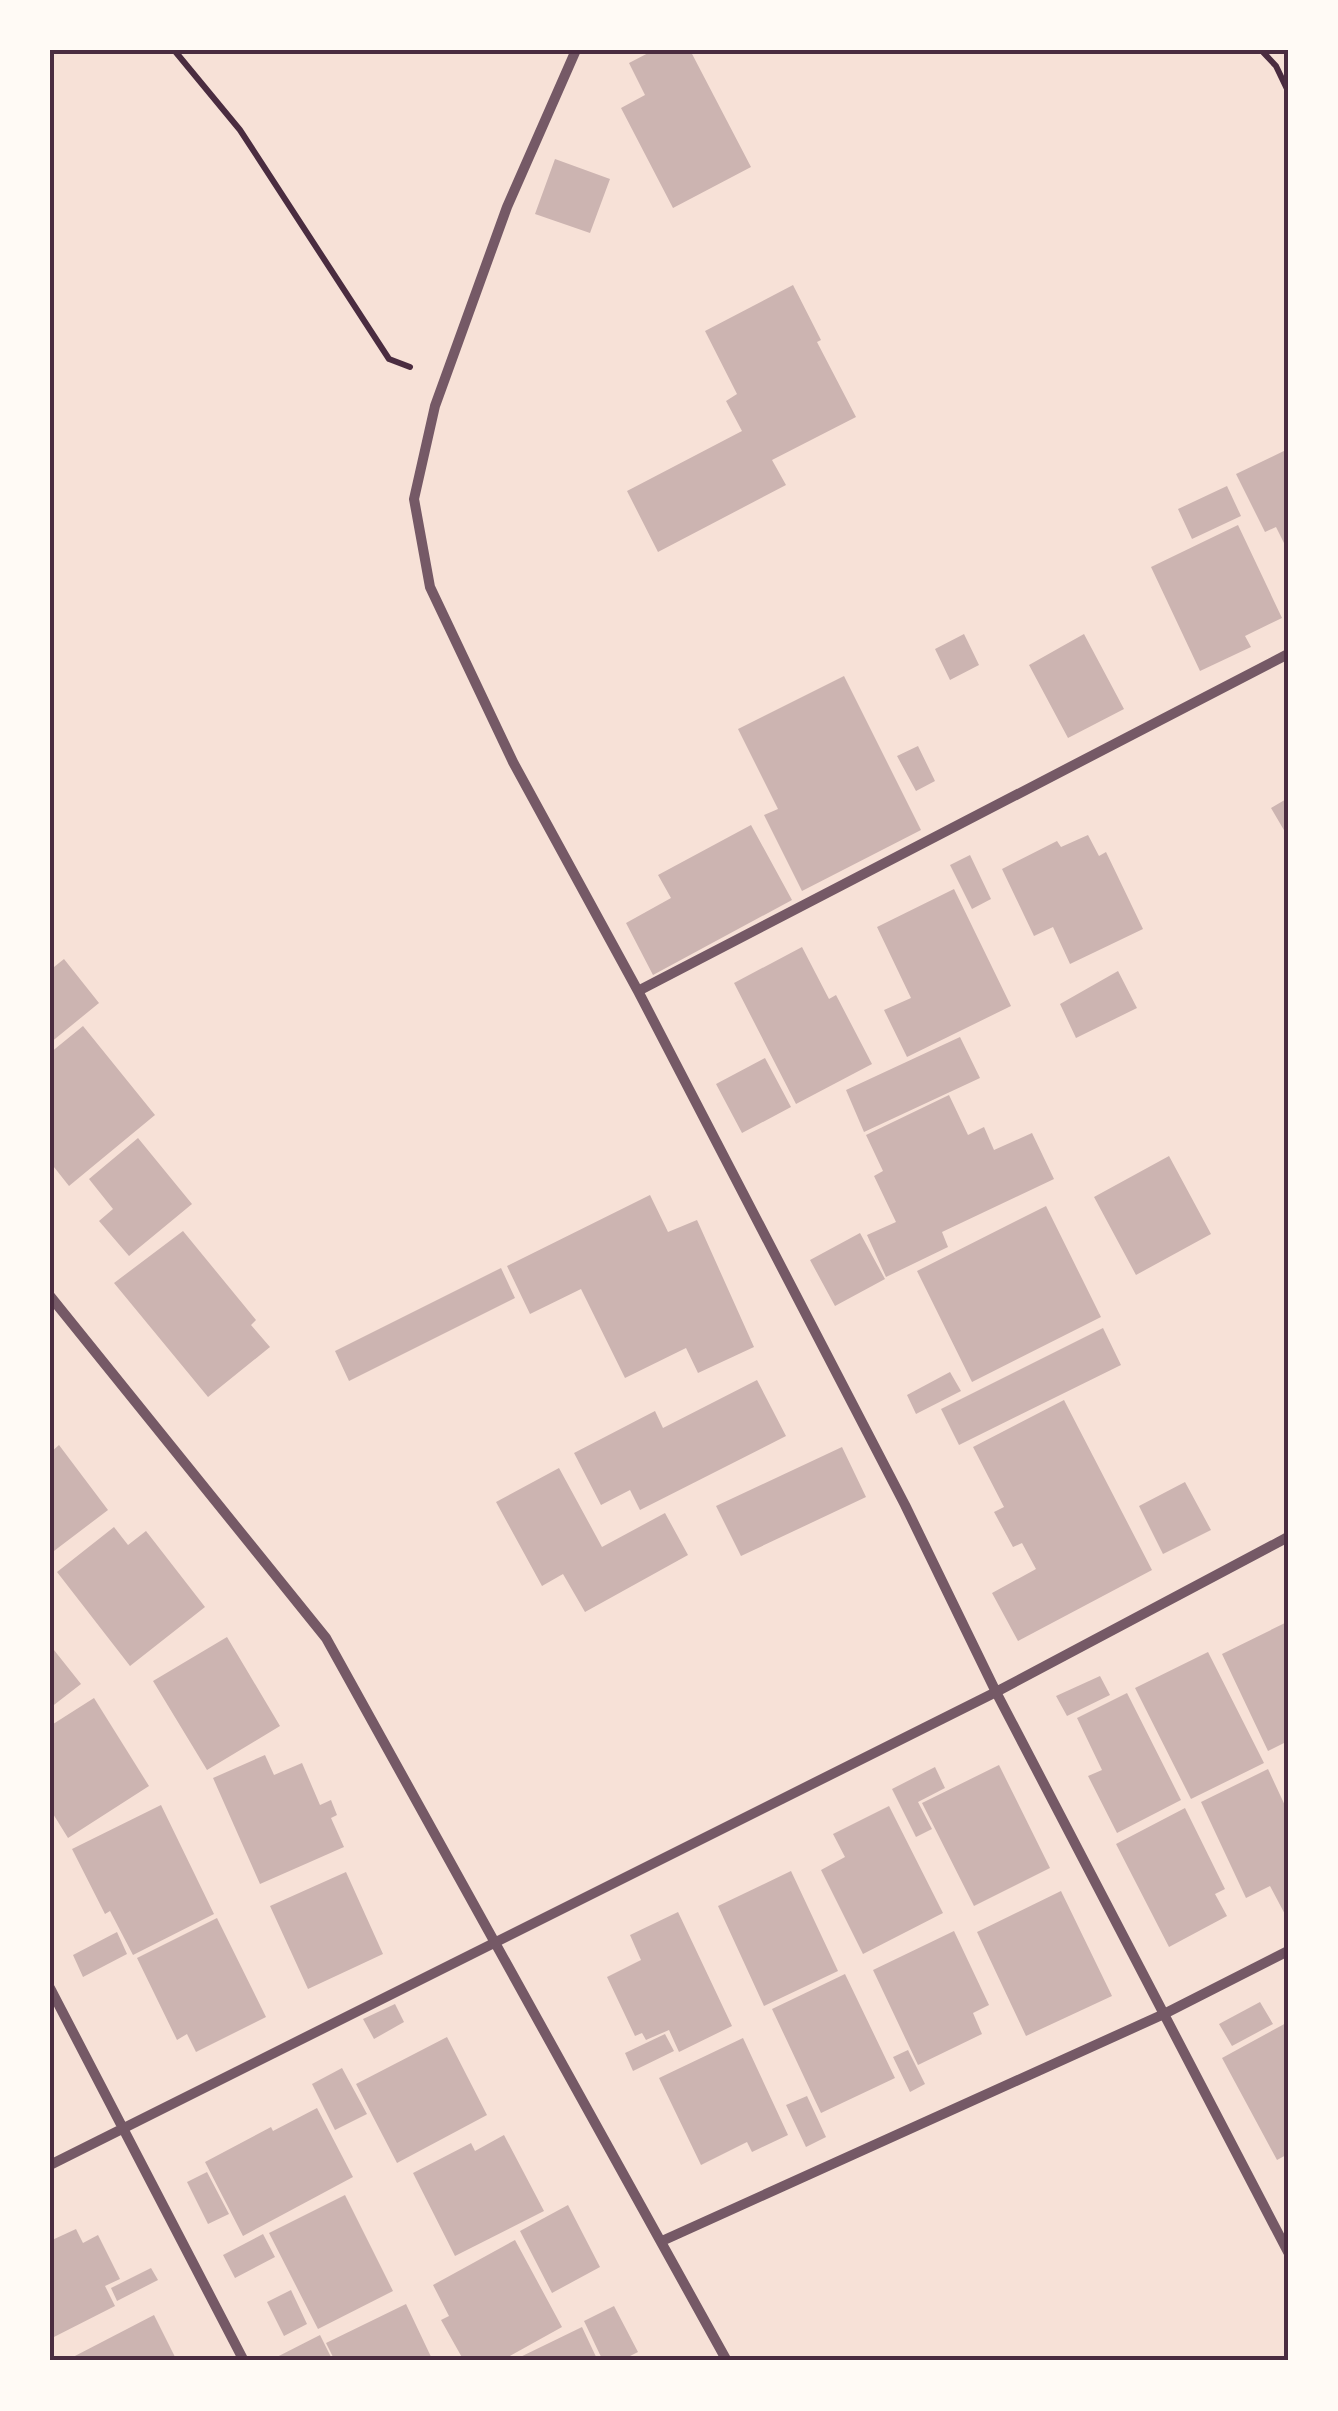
<svg xmlns="http://www.w3.org/2000/svg" width="1338" height="2411" font-family="'Fira Sans',sans-serif">
  <rect width="100%" height="100%" fill="#f7e1d7"/>
  <path fill="#ccb4b1" d="M 654,50 L 690,50 L 751,167 L 673,208 L 621,108 L 645,95 L 629,63 Z
    M 555,159 L 610,179 L 590,233 L 535,214 Z
    M 793,285 L 821,340 L 817,342 L 856,417 L 772,460 L 786,485 L 658,552 L 627,491 L 742,431 L 726,401 L 737,394 L 705,331 Z
    M 1288,449 L 1288,551 L 1276,527 L 1265,532 L 1236,474 Z
    M 1227,486 L 1241,516 L 1192,539 L 1178,509 Z
    M 1238,525 L 1282,618 L 1245,636 L 1251,647 L 1200,671 L 1151,567 Z
    M 964,634 L 979,665 L 950,680 L 935,649 Z
    M 1084,634 L 1124,709 L 1068,738 L 1029,665 Z
    M 844,676 L 921,830 L 802,891 L 764,815 L 778,809 L 738,729 Z
    M 918,746 L 935,781 L 916,791 L 897,756 Z
    M 1288,798 L 1288,837 L 1271,808 Z
    M 751,825 L 792,900 L 653,975 L 626,923 L 671,898 L 658,875 Z
    M 1088,835 L 1099,856 L 1106,852 L 1143,929 L 1070,964 L 1053,927 L 1034,936 L 1002,869 L 1057,841 L 1061,847 Z
    M 970,855 L 991,899 L 972,909 L 950,865 Z
    M 954,889 L 1011,1006 L 907,1057 L 884,1010 L 911,998 L 877,927 Z
    M 802,947 L 829,999 L 836,995 L 872,1064 L 796,1104 L 734,983 Z
    M 64,959 L 99,1003 L 50,1043 L 50,962 L 54,967 Z
    M 1118,971 L 1137,1008 L 1076,1038 L 1060,1004 Z
    M 83,1026 L 155,1115 L 69,1186 L 50,1162 L 50,1053 Z
    M 960,1037 L 980,1078 L 864,1132 L 846,1090 Z
    M 765,1058 L 791,1107 L 742,1133 L 716,1084 Z
    M 949,1095 L 968,1135 L 984,1127 L 994,1150 L 1032,1133 L 1054,1179 L 942,1232 L 948,1247 L 886,1277 L 867,1235 L 896,1222 L 874,1176 L 883,1171 L 866,1135 Z
    M 138,1138 L 192,1204 L 129,1256 L 99,1221 L 113,1209 L 89,1179 Z
    M 1169,1156 L 1211,1234 L 1136,1275 L 1094,1197 Z
    M 650,1195 L 668,1232 L 697,1220 L 754,1347 L 698,1373 L 686,1348 L 625,1378 L 581,1289 L 530,1314 L 507,1266 Z
    M 1046,1206 L 1101,1317 L 972,1382 L 917,1271 Z
    M 183,1231 L 256,1320 L 251,1325 L 270,1347 L 208,1397 L 114,1283 Z
    M 860,1233 L 885,1279 L 835,1306 L 810,1260 Z
    M 501,1268 L 515,1298 L 349,1381 L 335,1351 Z
    M 1103,1328 L 1121,1365 L 959,1445 L 941,1409 Z
    M 950,1372 L 961,1391 L 916,1414 L 907,1395 Z
    M 757,1380 L 786,1436 L 640,1510 L 630,1490 L 601,1505 L 574,1453 L 655,1411 L 663,1428 Z
    M 1064,1400 L 1152,1570 L 1018,1641 L 992,1593 L 1036,1569 L 1022,1543 L 1013,1547 L 994,1512 L 1004,1507 L 973,1447 Z
    M 59,1445 L 108,1510 L 50,1554 L 50,1453 Z
    M 842,1447 L 866,1497 L 741,1556 L 716,1506 Z
    M 559,1468 L 602,1547 L 665,1513 L 688,1555 L 585,1612 L 563,1574 L 542,1586 L 496,1502 Z
    M 1185,1482 L 1211,1530 L 1163,1554 L 1139,1506 Z
    M 114,1527 L 128,1545 L 146,1531 L 205,1607 L 130,1666 L 57,1572 Z
    M 1287,1622 L 1288,1741 L 1268,1751 L 1222,1654 Z
    M 227,1637 L 280,1726 L 207,1770 L 153,1681 Z
    M 50,1645 L 81,1684 L 50,1708 Z
    M 1208,1652 L 1264,1763 L 1191,1799 L 1135,1688 Z
    M 1100,1676 L 1110,1695 L 1067,1716 L 1056,1696 Z
    M 1127,1693 L 1181,1800 L 1117,1833 L 1088,1776 L 1102,1770 L 1077,1718 Z
    M 94,1698 L 149,1786 L 68,1838 L 50,1809 L 50,1726 Z
    M 265,1755 L 274,1775 L 302,1763 L 320,1805 L 331,1800 L 337,1815 L 331,1818 L 344,1847 L 260,1884 L 213,1778 Z
    M 999,1765 L 1050,1868 L 974,1906 L 922,1803 Z
    M 935,1767 L 945,1788 L 918,1802 L 932,1829 L 916,1837 L 892,1789 Z
    M 1268,1769 L 1288,1812 L 1288,1920 L 1270,1886 L 1246,1898 L 1201,1802 Z
    M 161,1805 L 214,1914 L 133,1955 L 110,1911 L 105,1914 L 72,1849 Z
    M 889,1806 L 943,1913 L 863,1954 L 821,1870 L 845,1857 L 833,1834 Z
    M 1185,1808 L 1225,1889 L 1215,1894 L 1227,1916 L 1169,1947 L 1116,1844 Z
    M 791,1871 L 838,1971 L 764,2006 L 718,1906 Z
    M 346,1872 L 383,1954 L 308,1989 L 270,1906 Z
    M 1061,1891 L 1112,1996 L 1026,2036 L 977,1932 Z
    M 678,1912 L 732,2026 L 679,2052 L 669,2030 L 646,2040 L 642,2033 L 635,2036 L 607,1977 L 641,1960 L 630,1935 Z
    M 217,1918 L 266,2017 L 196,2052 L 187,2034 L 177,2040 L 137,1958 Z
    M 954,1931 L 989,2005 L 973,2013 L 982,2034 L 918,2065 L 873,1970 Z
    M 117,1932 L 127,1954 L 83,1977 L 73,1955 Z
    M 845,1974 L 895,2078 L 821,2113 L 772,2009 Z
    M 1260,2002 L 1273,2024 L 1232,2046 L 1219,2024 Z
    M 395,2004 L 404,2022 L 374,2039 L 363,2019 Z
    M 1288,2022 L 1288,2154 L 1277,2160 L 1222,2058 Z
    M 665,2034 L 674,2051 L 633,2071 L 625,2053 Z
    M 447,2037 L 487,2115 L 397,2163 L 356,2084 Z
    M 743,2038 L 788,2135 L 752,2152 L 747,2142 L 701,2165 L 659,2078 Z
    M 908,2050 L 925,2084 L 910,2092 L 893,2057 Z
    M 342,2068 L 367,2114 L 335,2130 L 312,2084 Z
    M 807,2096 L 826,2137 L 806,2147 L 786,2105 Z
    M 317,2108 L 353,2177 L 243,2236 L 205,2162 L 271,2127 L 273,2131 Z
    M 504,2135 L 544,2211 L 455,2256 L 413,2173 L 471,2143 L 475,2151 Z
    M 207,2172 L 229,2214 L 208,2224 L 187,2182 Z
    M 345,2195 L 393,2291 L 318,2329 L 269,2233 Z
    M 568,2205 L 600,2267 L 552,2293 L 520,2231 Z
    M 76,2229 L 83,2243 L 98,2235 L 120,2279 L 105,2286 L 115,2306 L 50,2339 L 50,2241 Z
    M 263,2234 L 275,2257 L 235,2278 L 223,2255 Z
    M 515,2240 L 562,2327 L 501,2361 L 464,2361 L 441,2320 L 449,2316 L 433,2285 Z
    M 151,2268 L 158,2280 L 117,2301 L 111,2288 Z
    M 291,2290 L 307,2324 L 284,2336 L 267,2302 Z
    M 406,2304 L 433,2361 L 335,2361 L 326,2343 Z
    M 614,2306 L 638,2352 L 620,2361 L 603,2361 L 584,2321 Z
    M 154,2315 L 177,2361 L 76,2361 L 73,2357 Z
    M 582,2327 L 598,2361 L 512,2361 Z
    M 320,2335 L 333,2361 L 269,2361 Z"/>
  <g fill="none" stroke-linecap="round" stroke-linejoin="round">
    <path stroke="#4a2c40" stroke-width="6" d="M 174,50 L 240,130 L 389,359 L 410,367
      M 1261,50 L 1276,66 L 1288,91"/>
    <path stroke="#755966" stroke-width="10" d="M 576,50 L 507,207 L 435,406 L 414,499 L 430,587 L 513,762 L 638,991 L 905,1505 L 996,1692 L 1288,2252
      M 638,991 L 1288,654
      M 50,1296 L 326,1638 L 727,2361
      M 50,1988 L 244,2361
      M 50,2165 L 996,1692 L 1288,1537
      M 662,2241 L 1164,2014 L 1288,1951"/>
  </g>
  <rect width="1338" height="2411" fill="none" stroke="#fffaf5" stroke-width="105"/>
  <rect x="52" y="52" width="1234" height="2306" fill="none" stroke="#4a2c40" stroke-width="4"/>
</svg>
